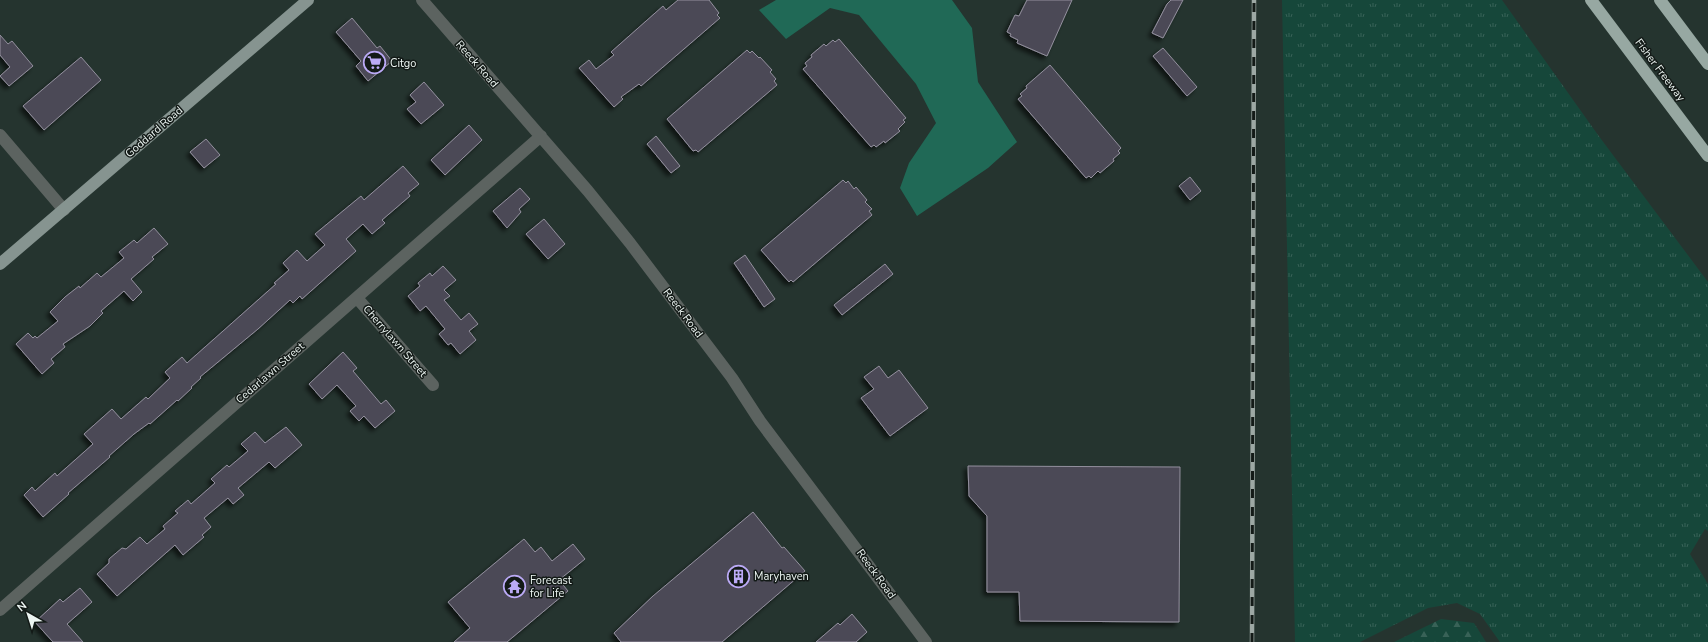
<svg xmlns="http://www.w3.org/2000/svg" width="1708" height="642" font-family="'Nunito Sans',sans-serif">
  <defs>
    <pattern id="grass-tufts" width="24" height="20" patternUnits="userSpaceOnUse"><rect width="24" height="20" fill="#16473a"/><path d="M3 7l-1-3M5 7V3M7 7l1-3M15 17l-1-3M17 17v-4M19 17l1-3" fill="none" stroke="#386257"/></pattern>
    <pattern id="forest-firs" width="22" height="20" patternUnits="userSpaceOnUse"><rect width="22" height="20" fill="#16473a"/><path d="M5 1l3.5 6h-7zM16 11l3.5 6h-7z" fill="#386257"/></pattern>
    <filter id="shadow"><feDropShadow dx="-3.5" dy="3.5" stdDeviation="2" flood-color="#0009"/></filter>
  </defs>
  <rect width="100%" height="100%" fill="#25342f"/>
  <path fill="url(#grass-tufts)" d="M 1282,0 L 1502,0 L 1598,135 L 1708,282 L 1708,531 L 1705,529 L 1690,554 L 1708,584 L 1708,642 L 1500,642 L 1480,614 L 1457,603 L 1428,608 L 1360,642 L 1295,642 Z"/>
  <path fill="url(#forest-firs)" d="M 1441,619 L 1474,623 L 1486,642 L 1394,642 Z"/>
  <path fill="#206956" d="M 776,0 L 952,0 L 972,28 L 978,82 L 1017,142 L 988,168 L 917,216 L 900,188 L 909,163 L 936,123 L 916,84 L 859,15 L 830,8 L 786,39 L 759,10 Z"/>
  <path fill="#4c4956" stroke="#93909e" filter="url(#shadow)" d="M 678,0 L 709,0 L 719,13 L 717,15 L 720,18 L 641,86 L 639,84 L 621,97 L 623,99 L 614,107 L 579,68 L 589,60 L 596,69 L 614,55 L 611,52 L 663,6 L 666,10 Z
    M 1027,0 L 1072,0 L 1047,56 L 1017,43 L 1018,40 L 1010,36 L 1011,34 L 1007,32 L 1015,15 L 1019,16 Z
    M 1171,0 L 1183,0 L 1163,38 L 1152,33 L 1167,4 Z
    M 352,18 L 377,48 L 380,46 L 392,61 L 368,81 L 356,66 L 361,61 L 336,32 Z
    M 0,35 L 8,44 L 12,41 L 33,66 L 9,86 L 0,76 L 10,67 L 0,55 Z
    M 839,39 L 906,118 L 903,120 L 905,122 L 898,129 L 900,131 L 885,143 L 884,141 L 876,147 L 874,145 L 871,147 L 803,69 L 807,66 L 805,63 L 812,57 L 811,55 L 824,44 L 826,46 L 833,40 L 835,42 Z
    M 1163,48 L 1197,87 L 1187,96 L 1153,56 Z
    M 747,50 L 750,53 L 752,51 L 759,58 L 760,57 L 772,70 L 770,72 L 776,79 L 774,81 L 777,85 L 698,152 L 696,150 L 693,151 L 667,119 Z
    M 81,57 L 101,80 L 44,130 L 23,106 Z
    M 1050,65 L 1121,148 L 1118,151 L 1120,153 L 1113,159 L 1114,161 L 1100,173 L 1098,171 L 1091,178 L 1089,176 L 1086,178 L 1018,99 L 1022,96 L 1020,94 L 1027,88 L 1026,86 Z
    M 424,82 L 444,105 L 421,124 L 407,109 L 416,102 L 410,95 Z
    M 469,125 L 482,140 L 445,175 L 431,160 Z
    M 656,136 L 680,166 L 671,173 L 647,144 Z
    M 206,139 L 220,155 L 204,168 L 190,152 Z
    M 403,166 L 419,184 L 408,193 L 410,196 L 382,220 L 385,223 L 372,234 L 363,224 L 346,239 L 356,251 L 302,299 L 300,296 L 293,303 L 290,300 L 258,329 L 200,377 L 201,378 L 191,387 L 192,388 L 178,401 L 177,400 L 150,424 L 149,423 L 134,434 L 109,456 L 110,457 L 68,493 L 69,494 L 43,517 L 24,495 L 32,487 L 35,491 L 55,473 L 57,476 L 93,444 L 84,434 L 112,409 L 121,419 L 146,397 L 148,399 L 170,378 L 165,372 L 182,357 L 187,363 L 276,284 L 274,283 L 289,270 L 283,263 L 297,250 L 307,261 L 325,245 L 315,234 L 361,196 L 364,200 Z
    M 1190,177 L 1201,191 L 1190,200 L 1179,186 Z
    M 843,180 L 846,183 L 848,181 L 854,189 L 856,187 L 867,200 L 865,202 L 872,209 L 869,211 L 872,215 L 793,282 L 791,280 L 789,282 L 761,250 Z
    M 520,188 L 530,199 L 519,209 L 521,212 L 507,228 L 493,211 Z
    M 544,219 L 565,244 L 548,259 L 526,234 Z
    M 154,228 L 168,244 L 152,257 L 154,259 L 131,279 L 142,292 L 133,301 L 124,291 L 101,311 L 103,313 L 90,326 L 63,344 L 65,347 L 51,359 L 54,363 L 42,374 L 16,344 L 28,333 L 33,338 L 35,336 L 37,338 L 58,321 L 50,312 L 65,297 L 79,286 L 80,288 L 97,273 L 101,277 L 124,258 L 119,252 L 134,240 L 137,243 Z
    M 745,255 L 775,299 L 764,307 L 734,263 Z
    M 885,264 L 893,274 L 842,315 L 834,305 Z
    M 443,266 L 456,280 L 444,290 L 450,296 L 444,300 L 461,320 L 469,313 L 478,324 L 469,331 L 476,340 L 460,354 L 451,343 L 448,345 L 439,334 L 445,329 L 426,306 L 420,311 L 408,296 L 420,286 L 418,283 L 430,273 L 432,276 Z
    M 343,352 L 357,368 L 353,371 L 381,404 L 386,400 L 395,411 L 375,428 L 364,416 L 359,421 L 350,411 L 356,406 L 337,385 L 322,399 L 309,384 Z
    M 879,366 L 888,378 L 899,370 L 928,408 L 890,436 L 861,398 L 874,389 L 864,377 Z
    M 286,427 L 302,445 L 275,468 L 269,462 L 238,488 L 244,495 L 233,504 L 228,498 L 204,518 L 211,527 L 202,535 L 204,537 L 183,555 L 175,545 L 117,596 L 97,574 L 109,563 L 109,559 L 122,548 L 126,549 L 140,537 L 147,544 L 165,529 L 163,526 L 178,513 L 175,511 L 188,500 L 191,504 L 215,483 L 211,479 L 227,465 L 229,467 L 248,451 L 241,444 L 255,432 L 265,443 Z
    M 968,466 L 1180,467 L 1179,622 L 1020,621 L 1019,592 L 987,592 L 987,516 L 969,496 Z
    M 753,512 L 782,548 L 784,547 L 805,571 L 722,642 L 621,642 L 614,633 L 653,596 Z
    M 524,539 L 535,552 L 541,547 L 552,561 L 573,544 L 585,559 L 559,580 L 568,591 L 507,642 L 454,642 L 470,628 L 448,602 Z
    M 80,588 L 92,602 L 67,624 L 83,642 L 53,642 L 35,622 L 60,599 L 63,602 Z
    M 852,614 L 867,632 L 856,642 L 816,642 L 838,623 L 840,625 Z"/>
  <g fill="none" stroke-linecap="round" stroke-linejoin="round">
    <path stroke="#5c6360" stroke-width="12" d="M 422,0 L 588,191 L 630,243 L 732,378 L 760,421 L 926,642
      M 0,135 L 64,210
      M 357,298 L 433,385
      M 0,610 L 541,136"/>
    <path stroke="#869490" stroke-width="12" d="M 0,264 L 308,0"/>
    <path stroke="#97a8a2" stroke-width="12" d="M 1591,0 L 1708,156
      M 1660,0 L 1708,64"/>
    <defs>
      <path id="rail" d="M 1252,642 L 1254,0"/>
    </defs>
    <use href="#rail" stroke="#9da8a4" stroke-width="4.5"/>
    <use href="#rail" stroke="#131a17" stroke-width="3" stroke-dasharray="9" stroke-linecap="butt"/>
  </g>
  <defs>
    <symbol id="supermarket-ring" viewBox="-11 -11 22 22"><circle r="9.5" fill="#131a17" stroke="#bbaaf6" stroke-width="1.5"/><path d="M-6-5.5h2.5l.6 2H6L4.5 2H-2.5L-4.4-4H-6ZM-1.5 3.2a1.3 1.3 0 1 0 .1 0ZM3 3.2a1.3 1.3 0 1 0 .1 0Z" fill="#bbaaf6"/></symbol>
    <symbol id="building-ring" viewBox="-11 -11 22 22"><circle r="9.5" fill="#131a17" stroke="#bbaaf6" stroke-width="1.5"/><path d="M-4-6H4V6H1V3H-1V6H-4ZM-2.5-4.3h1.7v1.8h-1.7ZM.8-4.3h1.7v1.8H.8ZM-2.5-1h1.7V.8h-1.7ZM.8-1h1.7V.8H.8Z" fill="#bbaaf6"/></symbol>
    <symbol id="temple-ring" viewBox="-11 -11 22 22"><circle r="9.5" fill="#131a17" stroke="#bbaaf6" stroke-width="1.5"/><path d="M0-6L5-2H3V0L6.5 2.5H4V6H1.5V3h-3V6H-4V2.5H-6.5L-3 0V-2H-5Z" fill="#bbaaf6"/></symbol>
  </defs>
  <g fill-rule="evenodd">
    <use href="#supermarket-ring" x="362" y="50" width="25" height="25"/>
    <use href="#building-ring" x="726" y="564" width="25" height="25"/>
    <use href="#temple-ring" x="502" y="574" width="25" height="25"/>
  </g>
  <g text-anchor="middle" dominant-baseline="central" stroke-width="3" stroke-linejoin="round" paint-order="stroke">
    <g font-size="11" fill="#ecf5f2" stroke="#131a17" text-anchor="start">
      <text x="390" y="63">Citgo</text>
      <text x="754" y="576">Maryhaven</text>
      <text x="530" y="580">Forecast<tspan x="530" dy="13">for Life</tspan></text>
    </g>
    <g font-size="11" fill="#ecf5f2" stroke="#131a17">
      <text transform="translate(477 64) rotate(49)">Reeck Road</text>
      <text transform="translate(1660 70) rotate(53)">Fisher Freeway</text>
      <text transform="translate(154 132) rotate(-41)">Goddard Road</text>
      <text transform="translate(683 313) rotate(53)">Reeck Road</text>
      <text transform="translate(395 341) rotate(49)">Cherrylawn Street</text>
      <text transform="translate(270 373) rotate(-41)">Cedarlawn Street</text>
      <text transform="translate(876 574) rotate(54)">Reeck Road</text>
    </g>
  </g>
  <g transform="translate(28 614) rotate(321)" stroke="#131a17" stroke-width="3" paint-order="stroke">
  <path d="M0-3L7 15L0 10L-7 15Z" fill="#ecf5f2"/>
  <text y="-6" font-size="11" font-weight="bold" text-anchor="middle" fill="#ecf5f2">N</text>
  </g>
</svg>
